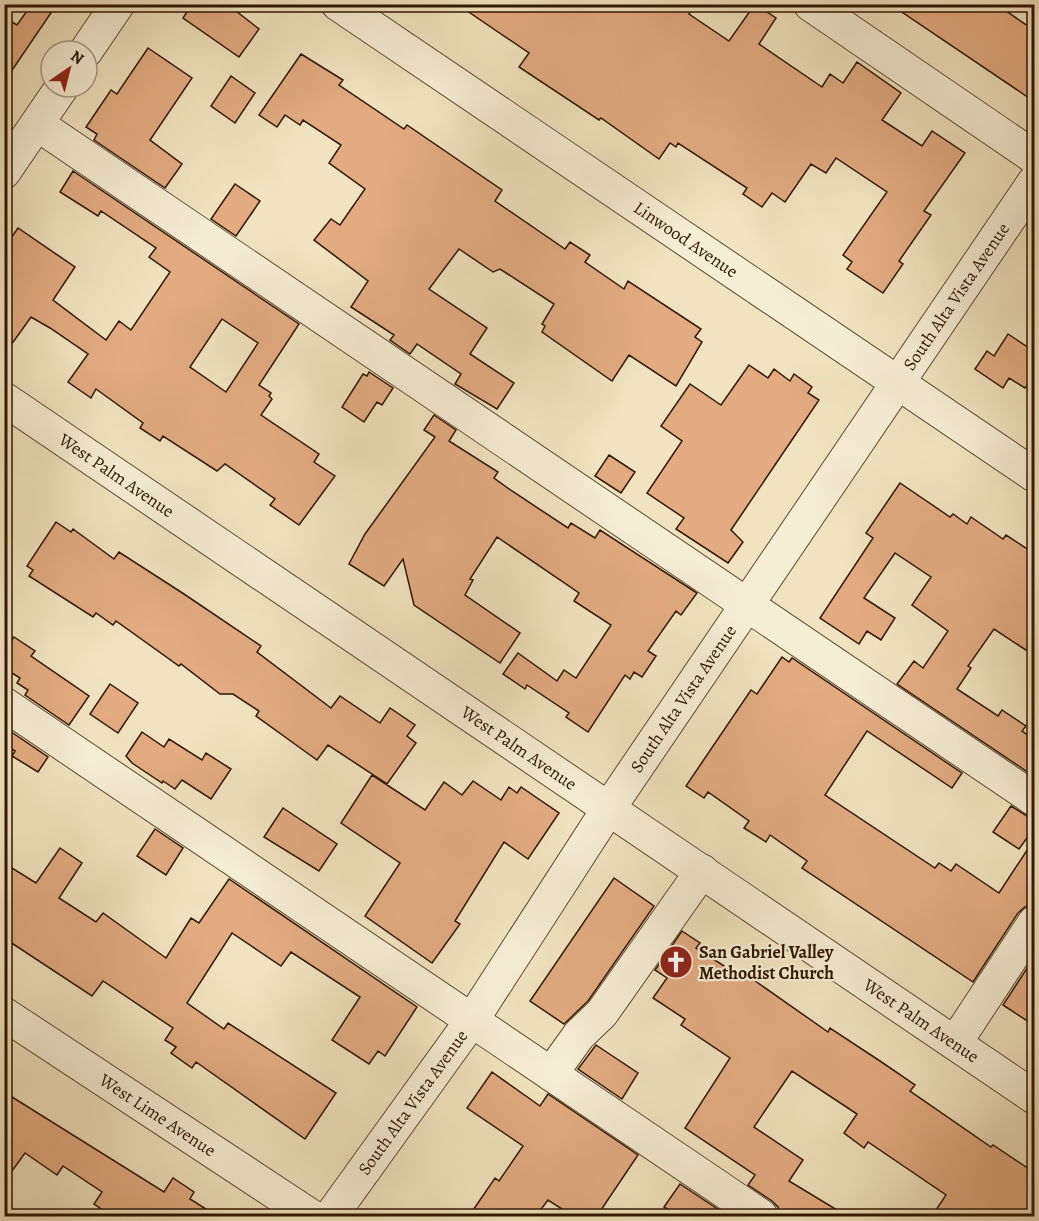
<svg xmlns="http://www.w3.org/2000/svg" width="1039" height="1221" font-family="Alegreya,serif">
  <rect width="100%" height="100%" fill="#f1e3bf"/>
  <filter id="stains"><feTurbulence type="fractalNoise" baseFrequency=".00333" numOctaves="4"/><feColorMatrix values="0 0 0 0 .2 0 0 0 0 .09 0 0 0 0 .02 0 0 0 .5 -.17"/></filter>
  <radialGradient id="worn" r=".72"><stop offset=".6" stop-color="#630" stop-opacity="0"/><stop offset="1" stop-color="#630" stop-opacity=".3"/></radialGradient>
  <path fill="#e2ab82" stroke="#2e1700" stroke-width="1.5" fill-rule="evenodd" d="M 32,4 L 57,4 L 4,82 L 4,17 L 17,25 Z
    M 192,4 L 227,4 L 259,29 L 239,57 L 183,18 Z
    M 457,4 L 695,4 L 689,14 L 729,41 L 755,4 L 776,18 L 759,44 L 822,87 L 830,74 L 843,83 L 857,62 L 901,93 L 882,120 L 922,146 L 932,131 L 965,153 L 924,211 L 931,215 L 899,261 L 903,264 L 883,293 L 847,269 L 852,262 L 843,255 L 887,192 L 836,158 L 826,173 L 811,164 L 785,202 L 772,193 L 762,207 L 743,194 L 747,188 L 678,143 L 676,147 L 670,143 L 659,159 L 601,118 L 599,120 L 519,67 L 529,53 Z
    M 890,4 L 996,4 L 1035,31 L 1035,102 Z
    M 148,48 L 192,78 L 150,140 L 182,164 L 165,188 L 94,140 L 97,134 L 86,127 L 111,90 L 117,94 Z
    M 301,54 L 343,80 L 339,85 L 404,129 L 407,125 L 502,190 L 495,201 L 565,249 L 570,242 L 590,255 L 585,262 L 624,289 L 628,281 L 701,329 L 695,337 L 702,342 L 676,386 L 629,355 L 612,381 L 542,332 L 545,326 L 542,324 L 554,304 L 500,269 L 493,272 L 459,249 L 429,289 L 487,328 L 470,354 L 514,383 L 497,409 L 455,384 L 461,374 L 417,344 L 410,354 L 390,340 L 394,335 L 351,307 L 368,281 L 314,240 L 331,219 L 340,225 L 365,189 L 329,163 L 341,145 L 303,120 L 300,125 L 285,115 L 277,127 L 259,115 Z
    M 231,76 L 255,93 L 235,123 L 211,106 Z
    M 73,171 L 299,324 L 259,385 L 271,393 L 269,396 L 272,399 L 261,415 L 319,454 L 314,462 L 335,476 L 299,525 L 270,505 L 275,499 L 225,464 L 217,471 L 163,436 L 160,441 L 140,428 L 143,423 L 96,389 L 91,398 L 68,382 L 88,354 L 50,328 L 31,317 L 4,355 L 4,248 L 18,228 L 75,267 L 53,300 L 106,340 L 119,321 L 131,330 L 170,272 L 149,257 L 156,248 L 101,211 L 98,216 L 60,192 ZM 222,319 L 258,343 L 226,392 L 190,367 Z
    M 235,184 L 260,201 L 236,236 L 211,219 Z
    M 1008,334 L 1035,352 L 1035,374 L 1025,388 L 1009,378 L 1003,388 L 975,369 L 987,351 L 994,356 Z
    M 749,365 L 768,378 L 774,369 L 790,381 L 794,374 L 812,387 L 808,393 L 819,400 L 731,530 L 743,542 L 728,563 L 676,529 L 684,518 L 647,493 L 682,441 L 661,426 L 690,384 L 721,405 Z
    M 369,372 L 393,388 L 382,405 L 377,402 L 364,422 L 342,407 L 363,374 L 367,376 Z
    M 434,415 L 456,430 L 449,441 L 498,472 L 494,478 L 512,491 L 568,528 L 571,523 L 595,538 L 600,530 L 697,593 L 681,615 L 676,611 L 648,651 L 656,656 L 642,677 L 634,672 L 630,679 L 625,675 L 588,732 L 566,717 L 569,713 L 527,685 L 525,689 L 503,674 L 518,653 L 557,681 L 564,670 L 576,678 L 611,625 L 574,601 L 579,593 L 497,537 L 470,579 L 473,580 L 465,595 L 520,633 L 500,663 L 414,605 L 403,559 L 384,586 L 349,564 L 365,534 L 435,437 L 424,430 Z
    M 609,455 L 635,472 L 621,493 L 595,476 Z
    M 900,483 L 950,517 L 953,514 L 967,524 L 971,517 L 1003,539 L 1006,535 L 1035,554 L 1035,656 L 994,629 L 968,666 L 971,668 L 957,689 L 998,716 L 1002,710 L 1026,726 L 1022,731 L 1035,740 L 1035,777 L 897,684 L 914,661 L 923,668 L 948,631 L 912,605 L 931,577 L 895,553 L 864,598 L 895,618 L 881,640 L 867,631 L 859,644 L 820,618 L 873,538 L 866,533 Z
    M 56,522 L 71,532 L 73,529 L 114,559 L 119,552 L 184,594 L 261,646 L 257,652 L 331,708 L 340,696 L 380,723 L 390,708 L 415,725 L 407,736 L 416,743 L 387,784 L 328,745 L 317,760 L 256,716 L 259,711 L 233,694 L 220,694 L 181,664 L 179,666 L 116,621 L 113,625 L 96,613 L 93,617 L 29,576 L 33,570 L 27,566 Z
    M 14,637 L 35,651 L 31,656 L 89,696 L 69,725 L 25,695 L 28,690 L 17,683 L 20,678 L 4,668 L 4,651 Z
    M 782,657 L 789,662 L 792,658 L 962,773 L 952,788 L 867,731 L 825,795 L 935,868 L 939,863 L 951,871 L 956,864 L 999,893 L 1035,838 L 1035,904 L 1025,907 L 1018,913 L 973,982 L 802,868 L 807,861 L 770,835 L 766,842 L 744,828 L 749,821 L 708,792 L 704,798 L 686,786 L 751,690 L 757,694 Z
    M 110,684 L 138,703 L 118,733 L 90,714 Z
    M 4,727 L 48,757 L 38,772 L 12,756 L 15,751 L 4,744 Z
    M 142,732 L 164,747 L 169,739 L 202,760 L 206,753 L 231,769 L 211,799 L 182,780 L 175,789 L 163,781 L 162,783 L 132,763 L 126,756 Z
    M 372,775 L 425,810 L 444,782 L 462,795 L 473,781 L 501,800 L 509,787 L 517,793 L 521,787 L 559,813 L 528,859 L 504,842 L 455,921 L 460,924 L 432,963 L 365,916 L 400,863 L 341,823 Z
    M 1011,806 L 1035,821 L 1035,827 L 1019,849 L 993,832 Z
    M 283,808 L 337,844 L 319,871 L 264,837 Z
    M 155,829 L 183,848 L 166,875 L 137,856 Z
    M 60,848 L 82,863 L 59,898 L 96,922 L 103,913 L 166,958 L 191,918 L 199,923 L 229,879 L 417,1007 L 385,1056 L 378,1051 L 369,1064 L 332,1040 L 360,997 L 291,952 L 281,966 L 232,933 L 187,1003 L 224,1029 L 228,1023 L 336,1093 L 305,1139 L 196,1062 L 192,1068 L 171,1053 L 176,1047 L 165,1040 L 173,1028 L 103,981 L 92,996 L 4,938 L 4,863 L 36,883 Z
    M 614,878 L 654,906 L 588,1001 L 564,1024 L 530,1001 Z
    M 682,931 L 700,943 L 696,948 L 738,975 L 741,971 L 828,1032 L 830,1028 L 880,1061 L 915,1085 L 910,1091 L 991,1147 L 993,1145 L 1035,1173 L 1035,1216 L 932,1216 L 946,1195 L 868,1142 L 864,1148 L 844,1133 L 857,1114 L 792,1071 L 754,1127 L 803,1160 L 789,1181 L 847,1216 L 780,1216 L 778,1207 L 772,1201 L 748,1185 L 755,1175 L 685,1128 L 730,1058 L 681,1025 L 685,1019 L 653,998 L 667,978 L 655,970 Z
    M 1035,956 L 1035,1026 L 1003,1005 Z
    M 596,1045 L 638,1073 L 622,1099 L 578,1069 Z
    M 492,1072 L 540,1106 L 548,1094 L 638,1155 L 597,1216 L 573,1216 L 548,1200 L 536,1216 L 469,1216 L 495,1178 L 499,1181 L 523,1146 L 467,1108 Z
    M 4,1092 L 164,1192 L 173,1178 L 194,1192 L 190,1199 L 217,1216 L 112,1216 L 94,1204 L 102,1192 L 63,1166 L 57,1175 L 25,1153 L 4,1182 Z
    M 680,1184 L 728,1216 L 678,1216 L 664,1207 Z"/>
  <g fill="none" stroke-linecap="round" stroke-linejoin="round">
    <defs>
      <g id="minor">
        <path id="s1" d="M 338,4 L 1034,475"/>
        <path d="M 810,4 L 1034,157"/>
        <path d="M 86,51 L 118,4"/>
        <path d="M 37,124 L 1034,799"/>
        <path d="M 4,172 L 62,87"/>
        <path id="s2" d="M 4,399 L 1034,1097"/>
        <path d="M 4,704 L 761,1216"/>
        <path id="s3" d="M 4,1014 L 311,1216"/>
        <path d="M 955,1043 L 1034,923"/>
        <path d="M 551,1074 L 579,1035 L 602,1013 L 702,871"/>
        <path id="s4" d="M 331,1216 L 472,1020 L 609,808 L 1034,182"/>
      </g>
    </defs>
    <use href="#minor" stroke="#5f4a30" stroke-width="35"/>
    <use href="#minor" stroke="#f6edd5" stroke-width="33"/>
  </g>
  <defs>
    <symbol id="church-disc" viewBox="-11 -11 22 22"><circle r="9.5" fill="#8f2418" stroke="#f6edd5"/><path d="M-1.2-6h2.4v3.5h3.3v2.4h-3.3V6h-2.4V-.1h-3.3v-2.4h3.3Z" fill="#fff"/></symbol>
  </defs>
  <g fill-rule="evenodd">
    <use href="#church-disc" x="657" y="943" width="38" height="38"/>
  </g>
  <g text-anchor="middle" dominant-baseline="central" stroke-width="4.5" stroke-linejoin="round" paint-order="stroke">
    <g font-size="18" fill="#2e1700" stroke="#f6edd5">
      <text stroke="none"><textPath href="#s1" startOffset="420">Linwood Avenue</textPath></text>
      <text stroke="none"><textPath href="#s4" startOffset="1112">South Alta Vista Avenue</textPath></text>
      <text stroke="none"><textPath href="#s2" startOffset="136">West Palm Avenue</textPath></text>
      <text stroke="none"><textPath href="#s4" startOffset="626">South Alta Vista Avenue</textPath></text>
      <text stroke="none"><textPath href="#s2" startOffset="622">West Palm Avenue</textPath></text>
      <text stroke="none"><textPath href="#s2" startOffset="1108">West Palm Avenue</textPath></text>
      <text stroke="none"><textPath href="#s4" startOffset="140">South Alta Vista Avenue</textPath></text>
      <text stroke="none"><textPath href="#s3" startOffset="184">West Lime Avenue</textPath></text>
    </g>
    <g font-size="18" font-weight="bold" fill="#2e1700" stroke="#f6edd5" text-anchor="start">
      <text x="699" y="952">San Gabriel Valley<tspan x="699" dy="21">Methodist Church</tspan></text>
    </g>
  </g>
  <rect width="1039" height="1221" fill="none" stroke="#f1e3bf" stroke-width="24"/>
  <rect x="6" y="6" width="1027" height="1209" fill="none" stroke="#2e1700" stroke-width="3"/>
  <rect x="12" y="12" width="1015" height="1197" fill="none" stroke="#2e1700" stroke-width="1.5"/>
  <g transform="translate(69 69) rotate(35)"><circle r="28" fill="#f6edd5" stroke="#a69780" stroke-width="1.5"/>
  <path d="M0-4.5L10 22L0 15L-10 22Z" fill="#8f2418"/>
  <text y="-9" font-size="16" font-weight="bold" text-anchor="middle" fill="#2e1700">N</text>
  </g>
  <rect width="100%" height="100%" filter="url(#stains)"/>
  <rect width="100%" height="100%" fill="url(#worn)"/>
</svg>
